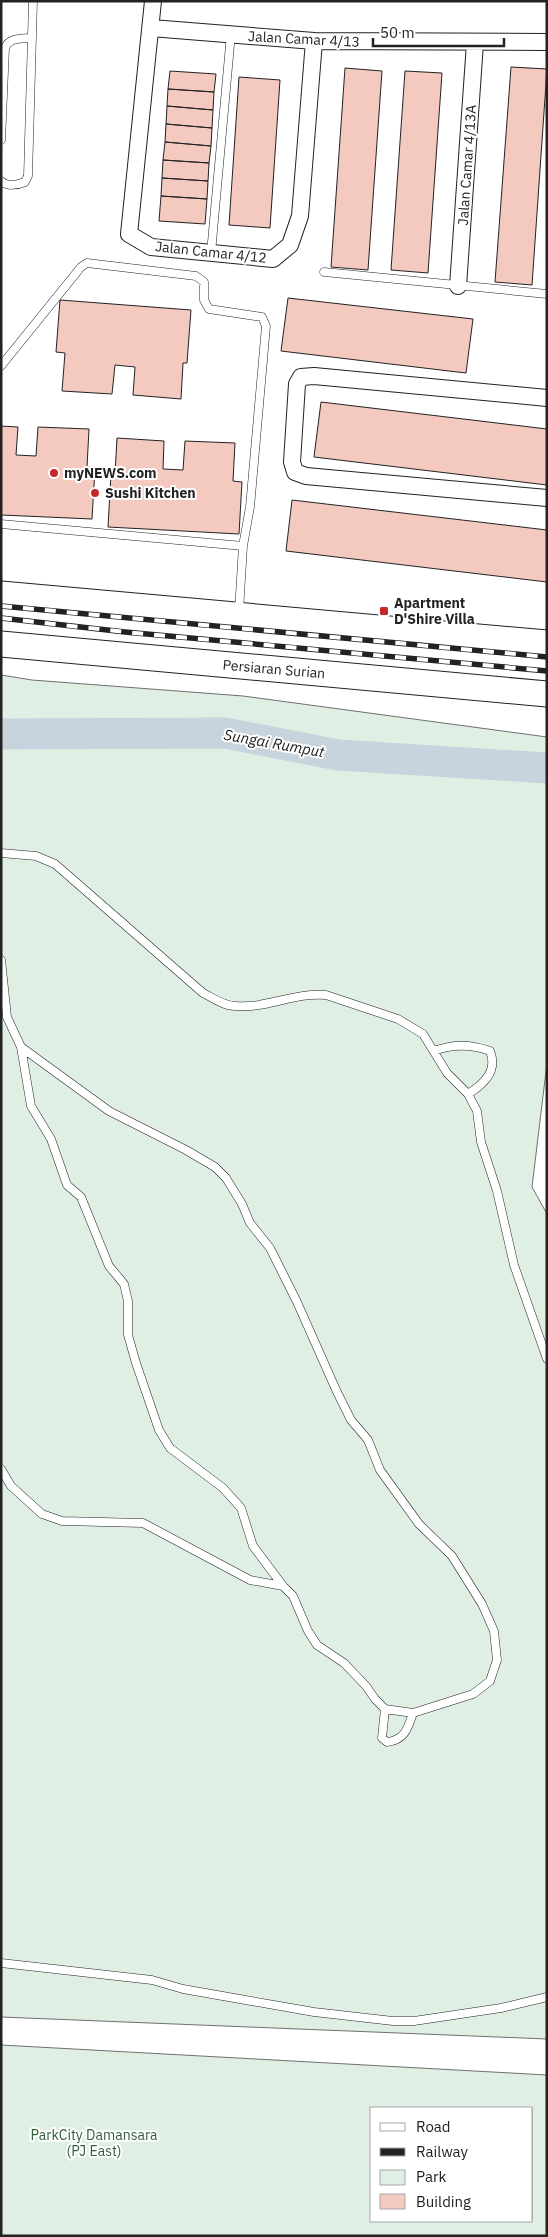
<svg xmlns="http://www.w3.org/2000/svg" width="548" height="2237" font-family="'IBM Plex Sans',sans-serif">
  <rect width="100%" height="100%" fill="#fff"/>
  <path fill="#e0efe3" stroke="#6f6f6f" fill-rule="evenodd" d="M 1,675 L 32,680 L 243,696 L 547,737 L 547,1063 L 532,1187 L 547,1214 L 547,2039 L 1,2017 Z
    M 1,2045 L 547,2075 L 547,2236 L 1,2236 ZM 372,2108 L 532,2108 L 532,2221 L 372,2221 Z"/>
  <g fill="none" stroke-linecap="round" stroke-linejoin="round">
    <path stroke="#c7d3dd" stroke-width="31" d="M 1,734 L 225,733 L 338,755 L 547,768"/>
  </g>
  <path fill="#f3c9c0" stroke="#222" d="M 511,67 L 547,69 L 532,285 L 495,282 Z
    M 345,68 L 382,71 L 368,270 L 331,267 Z
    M 170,71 L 216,74 L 214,92 L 168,89 Z
    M 405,71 L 442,73 L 428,273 L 391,270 Z
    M 239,77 L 280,80 L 270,228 L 229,225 Z
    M 168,89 L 214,92 L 213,110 L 167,106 Z
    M 167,106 L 213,110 L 212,128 L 166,124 Z
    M 166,124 L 212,128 L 211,146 L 165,142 Z
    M 165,142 L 211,146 L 209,163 L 163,160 Z
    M 163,160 L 209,163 L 208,181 L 162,178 Z
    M 162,178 L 208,181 L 207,199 L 161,196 Z
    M 161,196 L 207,199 L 205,224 L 159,221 Z
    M 288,298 L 473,319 L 466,373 L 281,351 Z
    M 60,300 L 191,310 L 187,363 L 183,363 L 181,399 L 133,395 L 135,367 L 115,365 L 112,394 L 62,391 L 65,353 L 56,352 Z
    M 321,402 L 547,429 L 547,485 L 314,457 Z
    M 1,426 L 18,427 L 16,455 L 36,456 L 38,427 L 89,429 L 87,467 L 95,468 L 92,519 L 1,515 Z
    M 117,438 L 164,441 L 163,469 L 183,470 L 185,441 L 235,443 L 233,481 L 242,482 L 239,534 L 108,527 L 111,474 L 115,474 Z
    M 292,500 L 547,530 L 547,582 L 286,551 Z"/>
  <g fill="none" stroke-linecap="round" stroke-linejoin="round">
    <defs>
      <path id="lane" d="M 1,140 L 5,48 C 9,37 22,39 32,38
        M 1,181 C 7,187 18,185 25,182 L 28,176 L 33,1
        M 211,253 L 231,34
        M 324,272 L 547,294
        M 1,366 L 81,267 L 87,263 L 196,276 L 204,282 L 204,300 L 209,309 L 262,317 L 266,326 L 250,507 L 243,546 L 239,611
        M 1,524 L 243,546
        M 1,853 L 36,856 L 55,864 L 203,993 C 213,998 224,1006 235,1006 C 266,1009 295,992 326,995 L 398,1019 L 423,1034 L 447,1073 L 468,1094 L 477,1111 L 481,1142 L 497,1191 L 514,1265 L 547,1359
        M 1,960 L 7,1017 L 21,1047 L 109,1111 L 186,1150 L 215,1167 L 226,1178 L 242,1204 L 250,1223 L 270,1248 L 297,1302 L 337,1392 L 351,1420 L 368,1440 L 380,1470 L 419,1524 L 452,1556 L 482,1604 L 494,1631 L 497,1660 L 490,1681 L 473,1694 L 413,1713 L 385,1709 L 375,1699 L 366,1686 L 344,1663 L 317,1645 L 308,1631 L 293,1596 L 283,1586 L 253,1546 L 241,1508 L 223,1488 L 170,1448 L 159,1430 L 136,1363 L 128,1335 L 128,1301 L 124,1284 L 109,1266 L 81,1197 L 67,1185 L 51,1139 L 31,1106 L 21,1047
        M 434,1051 C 452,1044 471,1044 490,1051 C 498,1071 484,1084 468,1094
        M 1,1469 L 11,1486 L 42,1514 L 62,1521 L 143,1523 L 250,1580 L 283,1586
        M 385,1709 L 382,1738 L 387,1742 C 405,1740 408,1728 413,1713
        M 1,1963 L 152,1980 L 183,1989 L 314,2012 L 393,2021 L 414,2021 L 501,2008 L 547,1997"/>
      <path id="street" d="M 153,1 L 129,234 L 151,247 L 273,259 L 290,245 L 300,216 L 314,41
        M 151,28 L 314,41 L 547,42
        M 458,286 L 475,43
        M 547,398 L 314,376 L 301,377 L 297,384 L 292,462 L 295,472 L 306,476 L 547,498"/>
      <path id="primary" d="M 1,594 L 547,643
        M 1,644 L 547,694"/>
    </defs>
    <use href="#lane" stroke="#222" stroke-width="9"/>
    <use href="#street" stroke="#222" stroke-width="18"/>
    <use href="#primary" stroke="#222" stroke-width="27"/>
    <use href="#lane" stroke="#fff" stroke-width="8"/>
    <use href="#street" stroke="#fff" stroke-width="16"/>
    <use href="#primary" stroke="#fff" stroke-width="25"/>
    <defs>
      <path id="rail" d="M 1,606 L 547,657
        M 1,618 L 125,632 L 547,671"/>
    </defs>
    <use href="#rail" stroke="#222" stroke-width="5.5"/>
    <use href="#rail" stroke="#fff" stroke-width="4" stroke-dasharray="11" stroke-linecap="butt"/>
  </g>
  <g fill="#c62828" stroke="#fff" stroke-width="2">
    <circle cx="54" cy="473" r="5"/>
    <circle cx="95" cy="493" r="5"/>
    <rect x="379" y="606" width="10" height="10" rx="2.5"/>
  </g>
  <g text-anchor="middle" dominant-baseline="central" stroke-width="4" stroke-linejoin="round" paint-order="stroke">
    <g font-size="14" fill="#222" stroke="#fff">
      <text transform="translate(304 39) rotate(3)">Jalan Camar 4/13</text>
      <text transform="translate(467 165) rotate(-86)">Jalan Camar 4/13A</text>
      <text transform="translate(211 252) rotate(6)">Jalan Camar 4/12</text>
      <text transform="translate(274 669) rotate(5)">Persiaran Surian</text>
    </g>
    <g font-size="14" font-weight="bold" fill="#222" stroke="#fff" text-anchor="start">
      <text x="64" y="473">myNEWS.com</text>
      <text x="105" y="493">Sushi Kitchen</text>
      <text x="394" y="603">Apartment<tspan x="394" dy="16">D'Shire Villa</tspan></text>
    </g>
    <g font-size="14" fill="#2f5e38" stroke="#fff">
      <text x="94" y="2135">ParkCity Damansara<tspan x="94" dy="16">(PJ East)</tspan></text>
    </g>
    <g font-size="15" font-style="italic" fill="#222" stroke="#fff">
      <text transform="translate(274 743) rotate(10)">Sungai Rumput</text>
    </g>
  </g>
  <rect width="548" height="2237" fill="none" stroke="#222222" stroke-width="5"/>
  <rect x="370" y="2107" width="162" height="115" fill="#ffffff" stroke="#a7a7a7"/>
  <rect x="380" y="2123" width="25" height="8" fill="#ffffff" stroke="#a7a7a7"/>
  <text x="416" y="2132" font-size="15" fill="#222222">Road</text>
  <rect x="380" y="2148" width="25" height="8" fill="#222222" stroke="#a7a7a7"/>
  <text x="416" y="2157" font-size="15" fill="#222222">Railway</text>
  <rect x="380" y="2170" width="25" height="15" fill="#e0efe3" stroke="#a7a7a7"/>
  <text x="416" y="2182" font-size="15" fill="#222222">Park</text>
  <rect x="380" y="2194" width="25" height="15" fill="#f3c9c0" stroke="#a7a7a7"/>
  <text x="416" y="2207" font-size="15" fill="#222222">Building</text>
  <path d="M373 38v8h131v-8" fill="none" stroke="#222222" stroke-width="2.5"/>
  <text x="380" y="38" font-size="15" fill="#222222" stroke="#ffffff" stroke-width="4" paint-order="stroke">50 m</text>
</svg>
